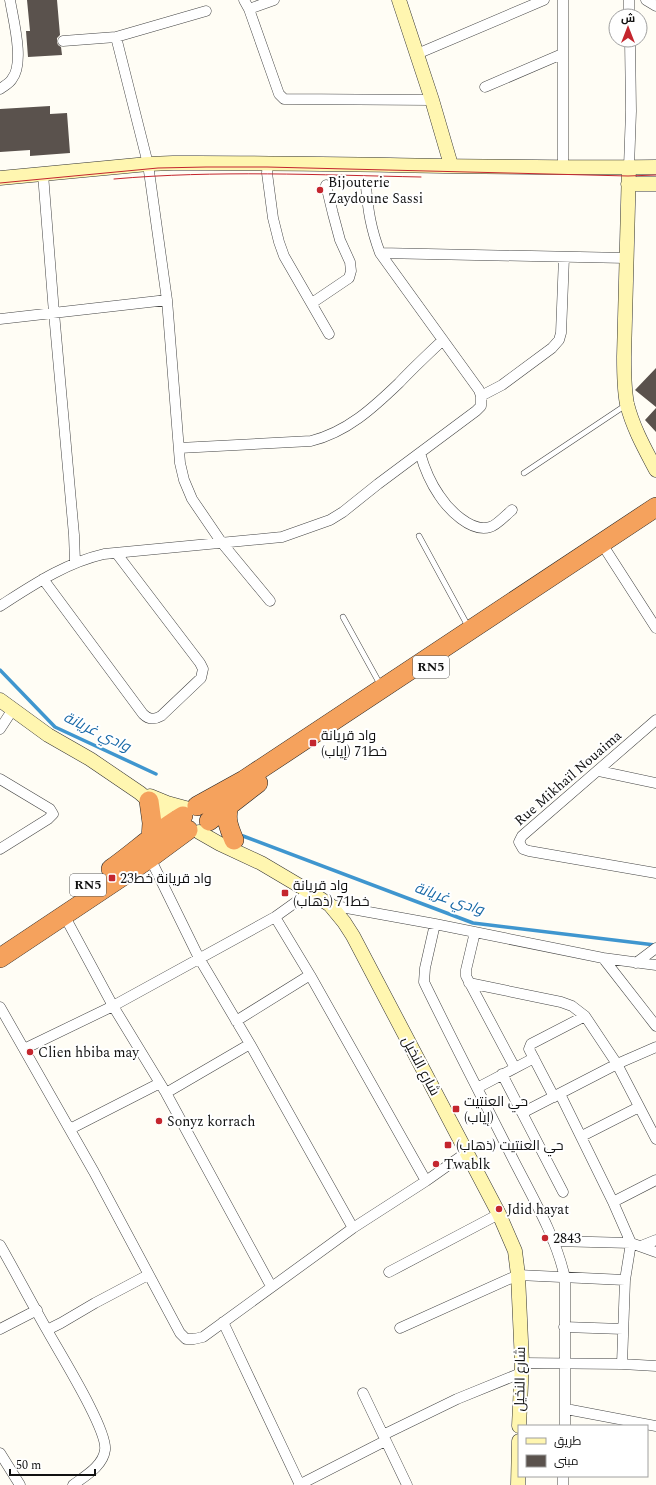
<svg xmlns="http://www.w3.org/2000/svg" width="656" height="1485" font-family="Spectral,Cairo,serif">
  <rect width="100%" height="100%" fill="#fffdf5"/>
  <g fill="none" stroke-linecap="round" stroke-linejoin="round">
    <path stroke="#3f96cf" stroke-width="3.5" d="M 0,670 L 55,727 L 156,774
      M 243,836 L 473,923 L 655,945"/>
  </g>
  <path fill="#5a524d" d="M 27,0 L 57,0 L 60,35 L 57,38 L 57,42 L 58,45 L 61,47 L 62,55 L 28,57 L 26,31 L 30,31 Z
    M 50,106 L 50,114 L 67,113 L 70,153 L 30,156 L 30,150 L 0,152 L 0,109 Z
    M 656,368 L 656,407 L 635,390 Z
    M 656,408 L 656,432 L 645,420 Z"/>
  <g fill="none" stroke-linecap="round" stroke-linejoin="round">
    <defs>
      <path id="lane" d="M 524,473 L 626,405
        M 419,536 L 469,628
        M 343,617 L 381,686"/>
      <path id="street" d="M 244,0 L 249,9 L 279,94 L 284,99 L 432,100
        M 629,0 L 629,16
        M 646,0 L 656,6
        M 249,9 L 274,0
        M 116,37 L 148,164 L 167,300 L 180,463 L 184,480 L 192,499 L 222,543 L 270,601
        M 63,41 L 116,37 L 206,11
        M 417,54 L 544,0
        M 485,87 L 562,54
        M 0,89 C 4,86 10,83 12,79 C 25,63 13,19 10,0
        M 268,163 L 267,173 L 273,218 L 279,242 L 284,256 L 329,334
        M 629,167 L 631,111 L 630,40
        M 563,168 L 563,0
        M 43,174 L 54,313 L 74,535 L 75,562
        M 380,253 L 626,258
        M 312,303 L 349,278 L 351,271 L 350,262 L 340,240 L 333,214 L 326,185
        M 0,319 L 167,300
        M 481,396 L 502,385 L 552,348 L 559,340 L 561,333 L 564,257
        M 179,448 L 311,441 C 347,432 373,408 399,383 C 413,368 428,354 443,340
        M 420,453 C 424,467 430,482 439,495 C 448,509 471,533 490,527 C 496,526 507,514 512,510
        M 602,544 L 656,628
        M 43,579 L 143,714 C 149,720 154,720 161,716 L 201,678 L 203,669 L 200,663 L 117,554
        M 0,606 C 33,585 65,563 104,554 L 282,537 L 330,520 L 343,512 L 378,484 L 476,411 L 481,406 L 481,396 L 479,390 L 380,253 C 371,229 368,211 366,186
        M 656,720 L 522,836 L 519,842 L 523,849 L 529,851 L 656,873
        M 0,729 L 13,709
        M 599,771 L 656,783
        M 0,779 L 50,809 L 53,814 L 48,819 L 0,849
        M 150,858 L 199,958 L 250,1044 L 353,1228
        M 330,905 L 435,924 L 603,958 L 656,1026
        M 64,915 L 113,1006 L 166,1093 L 271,1286
        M 275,917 L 310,975 L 426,1181
        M 435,924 L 425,968 L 424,982 C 453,1042 484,1101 514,1161 C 533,1198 556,1237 565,1278 L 565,1426
        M 475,932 L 466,970 L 466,976 L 515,1068
        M 603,958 L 656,965
        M 636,963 L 656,948
        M 469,983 L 561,1002 L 572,1006 L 585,1016 L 617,1064 L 656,1139
        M 0,1007 L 94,1172 L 180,1333 L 186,1339 L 194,1339 L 203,1337 L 353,1228 L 426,1181 L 467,1152
        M 236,1021 L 310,975
        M 24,1049 L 113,1006 L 275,917 L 310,892
        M 502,1074 L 563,1192
        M 477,1088 L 534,1058
        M 166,1093 L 250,1044
        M 560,1094 L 613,1202 L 631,1243 L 625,1280 L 622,1364
        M 554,1097 L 529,1049 L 531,1044 L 585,1016
        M 522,1113 L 617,1064 L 656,1047
        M 70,1129 L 160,1083
        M 582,1136 L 639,1107
        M 613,1202 L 656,1180
        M 553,1241 L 631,1243 L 656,1252
        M 0,1245 C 16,1273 31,1302 47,1330 C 59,1352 108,1430 105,1450 C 103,1466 85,1476 73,1485
        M 641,1246 L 656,1240
        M 389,1272 L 499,1214
        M 223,1322 L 300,1485
        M 564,1327 L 623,1329
        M 400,1328 L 518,1275 L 625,1280
        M 0,1329 L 37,1310
        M 47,1330 L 61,1323 L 95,1303 L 148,1275
        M 522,1363 L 622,1364 L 656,1366
        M 363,1393 L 407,1485
        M 566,1409 L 656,1426
        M 383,1435 L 457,1399 L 521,1373
        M 0,1453 L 20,1485
        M 299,1485 L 385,1441
        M 563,1485 L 563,1476"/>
      <path id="secondary" d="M 399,0 L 432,100 L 451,165
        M 629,167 L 624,357 C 624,373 624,389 627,404 C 633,428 645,449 656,470
        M 0,178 L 148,164 L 173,163 C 334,162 495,169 656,167
        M 628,184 L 656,184
        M 0,700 L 48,735 L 90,759 L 140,793 L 173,822 L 182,825
        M 150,796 L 167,803 L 189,809
        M 199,832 L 220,844 L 261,863 L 310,892 L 330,905 L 344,922 L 353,936 L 499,1214 L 515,1251 L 518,1275 L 522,1363 L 519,1426
        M 518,1485 L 519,1441"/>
      <path id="highway" d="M 149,801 L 152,823 L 151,839
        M 197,806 L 244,780 L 656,507
        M 229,806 C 225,819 229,828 234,840
        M 209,821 L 258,783
        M 111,869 C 135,852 157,831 183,816
        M 0,958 L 150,858 L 188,830"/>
    </defs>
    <use href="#lane" stroke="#444" stroke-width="6"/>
    <use href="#street" stroke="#444" stroke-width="11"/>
    <use href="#secondary" stroke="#333" stroke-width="15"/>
    <use href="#highway" stroke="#222" stroke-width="20"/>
    <use href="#lane" stroke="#fff" stroke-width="5"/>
    <use href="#street" stroke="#fff" stroke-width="10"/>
    <use href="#secondary" stroke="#fff6b0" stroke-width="14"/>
    <use href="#highway" stroke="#f5a25d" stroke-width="19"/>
    <path stroke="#c4262e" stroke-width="1" d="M 114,179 C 216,170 319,175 421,177
      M 0,183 L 158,168 L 206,167 L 267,167 L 628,176 L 656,175"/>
  </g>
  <g fill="#c4262e" stroke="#fff" stroke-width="1.5">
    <circle cx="320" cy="190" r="4"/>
    <rect x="309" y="739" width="8" height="8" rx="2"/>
    <rect x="108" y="874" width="8" height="8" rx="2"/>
    <rect x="281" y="889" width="8" height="8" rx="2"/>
    <circle cx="30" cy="1052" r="4"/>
    <rect x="452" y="1105" width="8" height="8" rx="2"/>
    <circle cx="159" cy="1121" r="4"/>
    <rect x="444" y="1141" width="8" height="8" rx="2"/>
    <circle cx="436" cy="1164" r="4"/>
    <circle cx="499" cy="1209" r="4"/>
    <circle cx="545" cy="1238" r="4"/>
  </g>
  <g text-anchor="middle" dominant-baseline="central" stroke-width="4" stroke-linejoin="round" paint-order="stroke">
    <g fill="#fff" stroke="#585858" stroke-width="1">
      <rect x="413" y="656" width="36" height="22" rx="3"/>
      <rect x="70" y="874" width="36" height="22" rx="3"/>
    </g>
    <g font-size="13" font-weight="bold" fill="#111">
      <text x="431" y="667">RN5</text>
      <text x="88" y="885">RN5</text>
    </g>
    <g font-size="14" fill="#111" stroke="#fff" text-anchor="start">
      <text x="328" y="182">Bijouterie<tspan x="328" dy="16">Zaydoune Sassi</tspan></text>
      <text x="321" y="735">واد قريانة<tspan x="321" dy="16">خط71 (إياب)</tspan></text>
      <text x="120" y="878">واد قريانة خط23</text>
      <text x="293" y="885">واد قريانة<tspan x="293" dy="16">خط71 (ذهاب)</tspan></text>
      <text x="38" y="1052">Clien hbiba may</text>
      <text x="464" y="1101">حي العنتيت<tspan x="464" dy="16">(إياب)</tspan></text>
      <text x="167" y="1121">Sonyz korrach</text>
      <text x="456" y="1145">حي العنتيت (ذهاب)</text>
      <text x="444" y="1164">Twablk</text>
      <text x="507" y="1209">Jdid hayat</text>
      <text x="553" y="1238">2843</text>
    </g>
    <g font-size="14" fill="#111" stroke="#fff">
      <text transform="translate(568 778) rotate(-41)">Rue Mikhaïl Nouaima</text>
      <text transform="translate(421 1066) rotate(62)">شارع النخيل</text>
      <text transform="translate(520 1379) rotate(-89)">شارع النخيل</text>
    </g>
    <g font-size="15" font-style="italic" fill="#1768a6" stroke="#fff">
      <text transform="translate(97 732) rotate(26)">وادي غريانة</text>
      <text transform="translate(449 899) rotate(19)">وادي غريانة</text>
    </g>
  </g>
  <rect x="518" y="1425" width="130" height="52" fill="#ffffff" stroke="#a0a0a0"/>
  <rect x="526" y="1438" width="20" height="6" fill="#fff6b0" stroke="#a0a0a0"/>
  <text x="554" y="1445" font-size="12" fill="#111111">طريق</text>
  <rect x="526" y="1455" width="20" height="12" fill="#5a524d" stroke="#a0a0a0"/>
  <text x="554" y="1465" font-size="12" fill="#111111">مبنى</text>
  <g transform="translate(628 28)"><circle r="19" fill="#ffffff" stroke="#a0a0a0"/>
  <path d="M0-3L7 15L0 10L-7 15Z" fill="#c4262e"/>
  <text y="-6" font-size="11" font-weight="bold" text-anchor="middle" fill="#111111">ش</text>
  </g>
  <path d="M10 1469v6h85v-6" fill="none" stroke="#111111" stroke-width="2"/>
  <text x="16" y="1469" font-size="12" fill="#111111" stroke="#ffffff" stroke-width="3" paint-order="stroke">50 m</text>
</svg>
